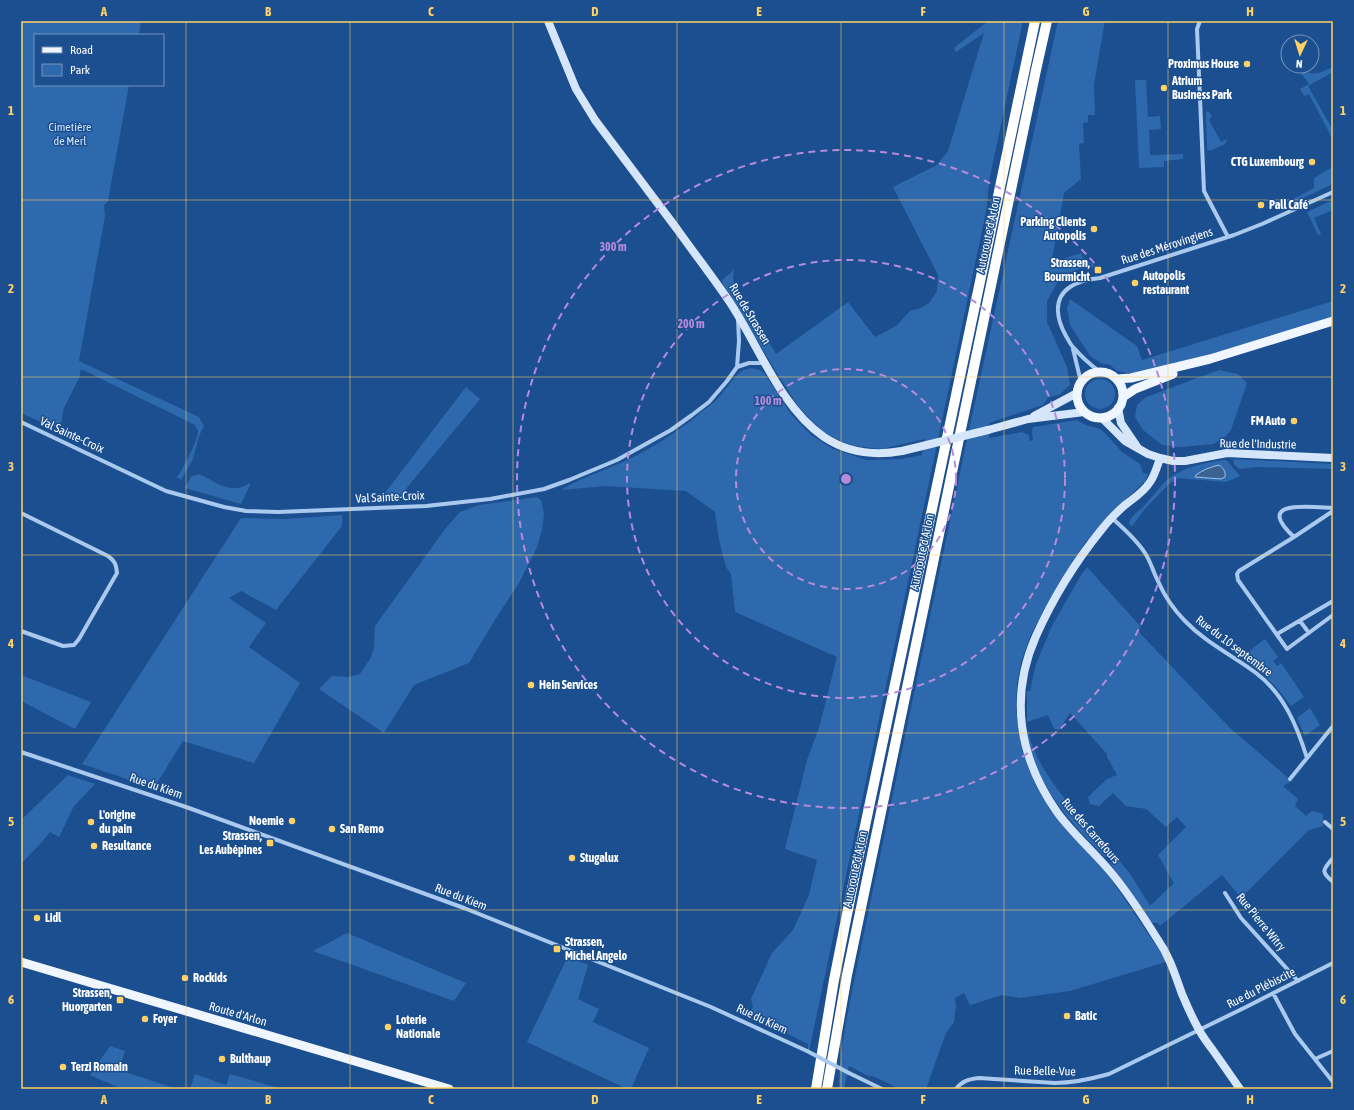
<svg xmlns="http://www.w3.org/2000/svg" width="1354" height="1110" font-family="'Asap Condensed',sans-serif">
  <rect width="100%" height="100%" fill="#1b4f8f"/>
  <path fill="#2e69ad" d="M 21,21 L 141,21 L 139,35 L 35,35 L 35,85 L 129,85 L 108,201 L 104,205 L 105,216 L 79,361 L 199,417 L 204,426 L 199,436 L 193,459 L 181,480 L 177,477 C 183,469 198,441 198,431 C 197,429 196,427 195,425 L 81,369 L 79,378 L 63,410 L 62,421 L 57,426 L 52,427 L 21,413 Z
    M 988,21 L 1023,21 L 989,181 L 987,207 L 808,1056 L 808,1044 L 749,1014 L 753,1007 L 751,999 L 772,953 L 793,930 L 809,895 L 817,860 L 785,849 L 807,760 L 819,728 L 837,657 L 735,612 L 731,574 L 726,567 L 719,540 L 715,512 L 686,491 L 606,486 L 561,490 C 581,478 602,471 623,462 C 650,450 675,433 698,415 C 704,409 712,405 717,399 C 731,386 741,357 764,373 L 791,414 L 811,435 L 833,449 L 867,460 L 901,459 L 922,455 L 925,439 L 881,449 L 855,446 L 841,441 L 825,433 L 812,421 L 798,406 L 776,372 L 742,314 L 723,284 L 722,280 L 734,270 L 733,279 L 736,288 L 776,354 L 848,302 L 875,337 L 896,326 L 910,311 L 921,308 L 930,302 L 937,291 L 938,275 L 893,187 L 937,165 L 948,151 L 984,33 L 956,52 L 954,48 Z
    M 1058,21 L 1105,21 L 1094,84 L 1095,115 L 1088,115 L 1088,122 L 1083,123 L 1084,143 L 1079,144 L 1081,179 L 1064,193 L 1052,259 L 1060,260 L 1081,253 L 1083,258 L 1097,267 L 1079,269 L 1067,274 L 1057,283 L 1047,301 L 1047,322 L 1067,367 L 1070,385 L 1059,395 L 1048,397 L 1043,405 L 989,423 L 989,438 L 1022,432 L 1029,435 L 1030,441 L 1033,440 L 1032,431 L 1033,427 L 1077,420 L 1086,425 L 1100,429 L 1105,433 L 1122,452 L 1140,464 L 1143,473 L 1148,474 L 1145,481 L 1140,486 L 1121,504 L 1085,543 L 1054,591 L 1031,634 L 1021,662 L 1017,684 L 1016,710 L 1022,751 L 1037,788 L 1066,830 L 1104,869 L 1164,957 L 1166,962 L 1070,991 L 1020,998 L 1002,995 L 970,1005 L 964,993 L 955,998 L 956,1006 L 954,1022 L 946,1033 L 926,1089 L 900,1089 L 875,1077 L 871,1076 L 870,1077 L 849,1066 L 844,1089 L 839,1089 C 839,1051 848,1013 855,976 L 966,444 Z
    M 1296,66 L 1301,66 C 1310,79 1321,72 1333,67 L 1333,72 L 1308,86 L 1333,130 L 1333,140 L 1309,94 L 1304,96 L 1300,89 L 1309,84 Z
    M 1135,80 L 1146,80 L 1148,117 L 1160,116 L 1161,129 L 1149,130 L 1150,155 L 1183,154 L 1183,159 L 1164,161 L 1164,167 L 1139,168 Z
    M 1208,111 L 1212,116 L 1209,120 L 1221,142 L 1226,139 L 1227,140 L 1225,144 L 1210,151 L 1207,149 L 1206,112 Z
    M 1333,167 L 1333,184 L 1295,202 L 1293,199 L 1314,188 L 1314,178 Z
    M 1331,201 L 1333,210 L 1314,218 L 1321,234 L 1318,235 L 1307,212 Z
    M 1070,299 L 1137,346 L 1142,360 L 1333,301 L 1333,317 L 1184,364 L 1133,374 L 1117,371 L 1110,365 L 1101,363 L 1090,356 L 1070,325 L 1067,308 Z
    M 1219,370 L 1238,374 L 1247,383 L 1231,430 L 1224,438 L 1213,444 L 1181,447 L 1162,445 L 1143,430 L 1135,417 L 1137,405 L 1146,397 Z
    M1085 394a15 15 0 1 1 30 0a15 15 0 1 1-30 0Z
    M 466,387 L 480,399 L 396,501 L 378,502 Z
    M 1233,459 L 1333,464 L 1333,469 L 1257,467 L 1239,469 L 1234,464 Z
    M 1225,460 L 1227,461 L 1240,476 L 1226,482 L 1178,478 L 1169,484 L 1145,509 L 1132,526 L 1129,524 C 1130,516 1139,511 1144,506 C 1151,499 1156,491 1163,484 C 1178,468 1203,463 1225,460 Z
    M 199,474 C 216,482 232,496 249,483 L 250,485 L 241,504 L 185,488 L 191,477 Z
    M 537,497 L 541,500 L 544,514 L 542,530 L 537,547 L 519,583 L 498,615 L 469,663 L 414,685 L 384,733 L 319,689 L 332,676 L 348,677 L 360,674 L 371,657 L 374,647 L 375,626 L 445,529 L 460,512 L 479,505 Z
    M 342,515 L 342,526 L 276,610 L 241,591 L 229,598 L 266,623 L 249,647 L 300,683 L 254,763 L 183,741 L 154,788 L 82,764 L 241,518 L 286,519 Z
    M 1087,567 L 1141,627 L 1137,630 L 1230,728 L 1292,781 L 1283,786 L 1298,799 L 1295,806 L 1306,816 L 1312,811 L 1323,814 L 1323,826 L 1309,830 L 1241,898 L 1222,875 L 1160,926 L 1158,923 L 1152,923 L 1110,863 L 1117,858 L 1131,875 L 1150,906 L 1174,883 L 1158,855 L 1186,827 L 1177,817 L 1166,827 L 1146,809 L 1126,806 L 1113,793 L 1099,806 L 1090,804 L 1088,797 L 1107,779 L 1117,775 L 1107,757 L 1107,754 L 1070,713 L 1059,730 L 1054,729 L 1048,715 L 1027,722 L 1027,691 L 1030,691 L 1036,664 L 1052,626 L 1081,575 Z
    M 1265,639 L 1278,657 L 1273,661 L 1277,666 L 1281,663 L 1304,697 L 1291,706 L 1276,687 L 1262,673 L 1242,659 L 1253,648 Z
    M 21,675 L 91,702 L 75,729 L 21,701 Z
    M 1310,708 L 1320,725 L 1305,736 L 1297,718 Z
    M 1028,731 C 1037,775 1083,819 1112,852 L 1105,857 C 1068,820 1036,786 1027,732 Z
    M 68,775 L 95,784 L 74,806 L 59,837 L 50,832 L 41,843 L 21,864 L 21,820 Z
    M 347,933 L 466,983 L 454,1001 L 313,951 Z
    M 568,956 L 588,965 L 578,999 L 599,1009 L 593,1022 L 649,1048 L 631,1089 L 627,1089 L 527,1042 Z
    M 110,1046 L 125,1051 L 119,1070 L 177,1089 L 122,1089 L 90,1075 Z
    M 195,1074 L 226,1085 L 230,1074 L 282,1089 L 190,1089 Z"/>
  <path fill="#3c6290" stroke="#9cc4f0" d="M 1219,465 C 1223,468 1226,471 1225,477 L 1221,479 L 1195,477 L 1196,475 C 1203,470 1210,467 1219,465 Z"/>
  <g fill="none" stroke-linecap="round" stroke-linejoin="round">
    <path stroke="#a9c9ee" stroke-width="4" d="M 1200,21 L 1197,29 L 1204,191 L 1228,237
      M 1073,349 L 1081,382
      M 737,367 L 749,363 L 764,363
      M 1100,372 C 1091,365 1082,358 1075,349 C 1071,346 1069,341 1066,336 C 1057,320 1052,299 1070,287 C 1079,281 1090,279 1100,278 L 1234,235 L 1262,224 L 1333,192
      M 21,422 L 166,491 L 224,507 L 246,511 L 278,512 L 426,506 L 490,499 L 544,489 L 569,480 L 617,460 L 671,430 L 692,415 L 709,402 L 727,381 L 737,367 L 739,341 L 738,320
      M 1333,508 C 1310,507 1253,499 1294,537 L 1333,511
      M 21,513 L 108,556 C 115,561 116,564 117,573 L 79,639 L 74,645 L 63,646 L 21,631
      M 1112,518 C 1124,529 1136,539 1145,553 C 1151,562 1153,572 1158,581 C 1164,595 1174,610 1185,621 C 1206,643 1232,655 1256,673 C 1284,694 1297,726 1307,758
      M 1294,537 L 1239,571 L 1237,574 L 1238,580 L 1287,649 L 1333,615
      M 1300,621 L 1309,633
      M 1277,634 L 1333,601
      M 21,752 L 189,808 L 464,908 L 711,1007 L 807,1051
      M 1290,779 L 1333,726
      M 1325,822 L 1333,829
      M 1333,858 C 1323,870 1320,871 1333,882
      M 1225,893 L 1241,918 L 1298,981
      M 1273,993 L 1295,1034 L 1333,1082
      M 1315,1059 L 1333,1051
      M 849,1073 L 882,1089
      M 956,1089 C 962,1081 969,1079 979,1078 L 1055,1083 C 1074,1083 1091,1079 1109,1074 L 1246,1007 L 1333,963"/>
    <path stroke="#d6e6fa" stroke-width="8" d="M 548,21 L 576,89 L 595,120 C 622,156 650,193 677,229 C 694,253 712,276 729,301 C 758,344 780,407 824,437 C 848,453 874,456 902,451
      M 1118,408 L 1121,423 L 1138,448
      M 1034,416 L 1077,393
      M 1102,418 L 1125,441 L 1148,454 L 1160,458 L 1173,461 L 1185,461 L 1227,453 L 1333,458
      M 988,430 L 1028,419 L 1084,412
      M 1160,458 C 1157,467 1155,475 1150,482 C 1144,492 1134,498 1125,505 C 1117,512 1109,520 1102,529 C 1076,561 1053,598 1036,636 C 1009,697 1019,758 1057,812 C 1072,833 1092,850 1109,870 C 1127,891 1143,916 1158,940 C 1170,957 1175,975 1182,994 C 1187,1006 1192,1017 1198,1028 C 1202,1036 1207,1042 1212,1049 C 1222,1063 1231,1076 1240,1089"/>
    <path stroke="#f0f6ff" stroke-width="9" d="M1077 395a23 23 0 1 1 46 0a23 23 0 1 1-46 0Z
      M 1117,379 L 1131,378 L 1210,359 L 1333,321
      M 1123,397 L 1135,389 L 1173,374
      M 21,962 L 449,1089"/>
    <path stroke="#fff" stroke-width="10" d="M 816,1089 L 834,980 L 857,864 L 1035,21
      M 827,1089 L 847,975 L 1036,70 L 1047,21"/>
    <path stroke="#a9c9ee" stroke-width="4" d="M 807,1051 L 849,1073"/>
    <path stroke="#d6e6fa" stroke-width="8" d="M 902,451 L 988,430"/>
  </g>
  <path fill="none" stroke="#ffd166" stroke-width="1" stroke-opacity="0.55" d="M 186,21 L 186,1089M 350,21 L 350,1089M 513,21 L 513,1089M 677,21 L 677,1089M 841,21 L 841,1089M 1004,21 L 1004,1089M 1168,21 L 1168,1089M 21,200 L 1333,200M 21,377 L 1333,377M 21,555 L 1333,555M 21,733 L 1333,733M 21,910 L 1333,910"/>
  <g fill="none" stroke="#b68bdc" stroke-width="2" stroke-dasharray="7 5">
    <circle cx="846" cy="479" r="110"/>
    <circle cx="846" cy="479" r="219"/>
    <circle cx="846" cy="479" r="329"/>
  </g>
  <g fill="#ffd166" stroke="#1b4f8f" stroke-width="1.5">
    <circle cx="1247" cy="64" r="4"/>
    <circle cx="1164" cy="88" r="4"/>
    <circle cx="1312" cy="162" r="4"/>
    <circle cx="1261" cy="205" r="4"/>
    <circle cx="1094" cy="229" r="4"/>
    <rect x="1094" y="266" width="8" height="8" rx="2"/>
    <circle cx="1135" cy="283" r="4"/>
    <circle cx="1294" cy="421" r="4"/>
    <circle cx="531" cy="685" r="4"/>
    <circle cx="292" cy="821" r="4"/>
    <circle cx="91" cy="822" r="4"/>
    <circle cx="332" cy="829" r="4"/>
    <rect x="266" y="839" width="8" height="8" rx="2"/>
    <circle cx="94" cy="846" r="4"/>
    <circle cx="572" cy="858" r="4"/>
    <circle cx="37" cy="918" r="4"/>
    <rect x="553" y="945" width="8" height="8" rx="2"/>
    <circle cx="185" cy="978" r="4"/>
    <rect x="116" y="996" width="8" height="8" rx="2"/>
    <circle cx="1067" cy="1016" r="4"/>
    <circle cx="145" cy="1019" r="4"/>
    <circle cx="388" cy="1027" r="4"/>
    <circle cx="222" cy="1059" r="4"/>
    <circle cx="63" cy="1067" r="4"/>
  </g>
  <g text-anchor="middle" dominant-baseline="central" stroke-width="3" stroke-linejoin="round" paint-order="stroke">
    <g font-size="12" font-weight="bold" fill="#fff" stroke="#1b4f8f" text-anchor="start">
      <text x="1239" y="64" text-anchor="end">Proximus House</text>
      <text x="1172" y="81">Atrium<tspan x="1172" dy="14">Business Park</tspan></text>
      <text x="1304" y="162" text-anchor="end">CTG Luxembourg</text>
      <text x="1269" y="205">Pall Café</text>
      <text x="1086" y="222" text-anchor="end">Parking Clients<tspan x="1086" dy="14">Autopolis</tspan></text>
      <text x="1090" y="263" text-anchor="end">Strassen,<tspan x="1090" dy="14">Bourmicht</tspan></text>
      <text x="1143" y="276">Autopolis<tspan x="1143" dy="14">restaurant</tspan></text>
      <text x="1286" y="421" text-anchor="end">FM Auto</text>
      <text x="539" y="685">Hein Services</text>
      <text x="99" y="815">L'origine<tspan x="99" dy="14">du pain</tspan></text>
      <text x="284" y="821" text-anchor="end">Noemie</text>
      <text x="340" y="829">San Remo</text>
      <text x="262" y="836" text-anchor="end">Strassen,<tspan x="262" dy="14">Les Aubépines</tspan></text>
      <text x="102" y="846">Resultance</text>
      <text x="580" y="858">Stugalux</text>
      <text x="45" y="918">Lidl</text>
      <text x="565" y="942">Strassen,<tspan x="565" dy="14">Michel Angelo</tspan></text>
      <text x="193" y="978">Rockids</text>
      <text x="112" y="993" text-anchor="end">Strassen,<tspan x="112" dy="14">Huorgarten</tspan></text>
      <text x="1075" y="1016">Batic</text>
      <text x="153" y="1019">Foyer</text>
      <text x="396" y="1020">Loterie<tspan x="396" dy="14">Nationale</tspan></text>
      <text x="230" y="1059">Bulthaup</text>
      <text x="71" y="1067">Terzi Romain</text>
    </g>
    <g font-size="12" fill="#cfe3fa" stroke="#1b4f8f">
      <text x="70" y="127">Cimetière<tspan x="70" dy="14">de Merl</tspan></text>
    </g>
    <g font-size="12" fill="#fff" stroke="#1b4f8f">
      <text transform="translate(988 235) rotate(-78)">Autoroute d'Arlon</text>
      <text transform="translate(1167 246) rotate(-18)">Rue des Mérovingiens</text>
      <text transform="translate(750 314) rotate(59)">Rue de Strassen</text>
      <text transform="translate(72 435) rotate(25)">Val Sainte-Croix</text>
      <text transform="translate(1258 444) rotate(1)">Rue de l'Industrie</text>
      <text transform="translate(390 497) rotate(-3)">Val Sainte-Croix</text>
      <text transform="translate(922 552) rotate(-78)">Autoroute d'Arlon</text>
      <text transform="translate(1234 646) rotate(37)">Rue du 10 septembre</text>
      <text transform="translate(156 786) rotate(19)">Rue du Kiem</text>
      <text transform="translate(1091 831) rotate(49)">Rue des Carrefours</text>
      <text transform="translate(855 869) rotate(-78)">Autoroute d'Arlon</text>
      <text transform="translate(461 897) rotate(21)">Rue du Kiem</text>
      <text transform="translate(1261 922) rotate(51)">Rue Pierre Witry</text>
      <text transform="translate(1261 988) rotate(-27)">Rue du Plébiscite</text>
      <text transform="translate(238 1014) rotate(16)">Route d'Arlon</text>
      <text transform="translate(762 1019) rotate(25)">Rue du Kiem</text>
      <text transform="translate(1045 1071) rotate(1)">Rue Belle-Vue</text>
    </g>
  </g>
  <circle cx="846" cy="479" r="6" fill="#b68bdc" stroke="#1b4f8f" stroke-width="2"/>
  <g font-size="12" text-anchor="middle" font-weight="bold" fill="#b68bdc" stroke="#1b4f8f" stroke-width="3" stroke-linejoin="round" paint-order="stroke">
    <text x="613" y="251">300 m</text>
    <text x="691" y="328">200 m</text>
    <text x="768" y="405">100 m</text>
  </g>
  <rect width="1354" height="1110" fill="none" stroke="#1b4f8f" stroke-width="44"/>
  <rect x="34" y="34" width="130" height="52" fill="#1b4f8f" stroke="#7695bc"/>
  <rect x="42" y="47" width="20" height="6" fill="#f0f6ff" stroke="#7695bc"/>
  <text x="70" y="54" font-size="12" fill="#ffffff">Road</text>
  <rect x="42" y="64" width="20" height="12" fill="#2e69ad" stroke="#7695bc"/>
  <text x="70" y="74" font-size="12" fill="#ffffff">Park</text>
  <g transform="translate(1300 54) rotate(184)"><circle r="19" fill="#1b4f8f" stroke="#7695bc"/>
  <path d="M0-3L7 15L0 10L-7 15Z" fill="#ffd166"/>
  <text y="-6" font-size="11" font-weight="bold" text-anchor="middle" fill="#ffffff">N</text>
  </g>
  <rect x="22" y="22" width="1310" height="1066" fill="none" stroke="#ffd166" stroke-width="1.5"/>
  <g font-size="13" text-anchor="middle" font-weight="bold" fill="#ffd166">
    <text x="104" y="16">A</text>
    <text x="268" y="16">B</text>
    <text x="431" y="16">C</text>
    <text x="595" y="16">D</text>
    <text x="759" y="16">E</text>
    <text x="923" y="16">F</text>
    <text x="1086" y="16">G</text>
    <text x="1250" y="16">H</text>
    <text x="11" y="115">1</text>
    <text x="1343" y="115">1</text>
    <text x="11" y="293">2</text>
    <text x="1343" y="293">2</text>
    <text x="11" y="471">3</text>
    <text x="1343" y="471">3</text>
    <text x="11" y="648">4</text>
    <text x="1343" y="648">4</text>
    <text x="11" y="826">5</text>
    <text x="1343" y="826">5</text>
    <text x="11" y="1004">6</text>
    <text x="1343" y="1004">6</text>
    <text x="104" y="1104">A</text>
    <text x="268" y="1104">B</text>
    <text x="431" y="1104">C</text>
    <text x="595" y="1104">D</text>
    <text x="759" y="1104">E</text>
    <text x="923" y="1104">F</text>
    <text x="1086" y="1104">G</text>
    <text x="1250" y="1104">H</text>
  </g>
</svg>
